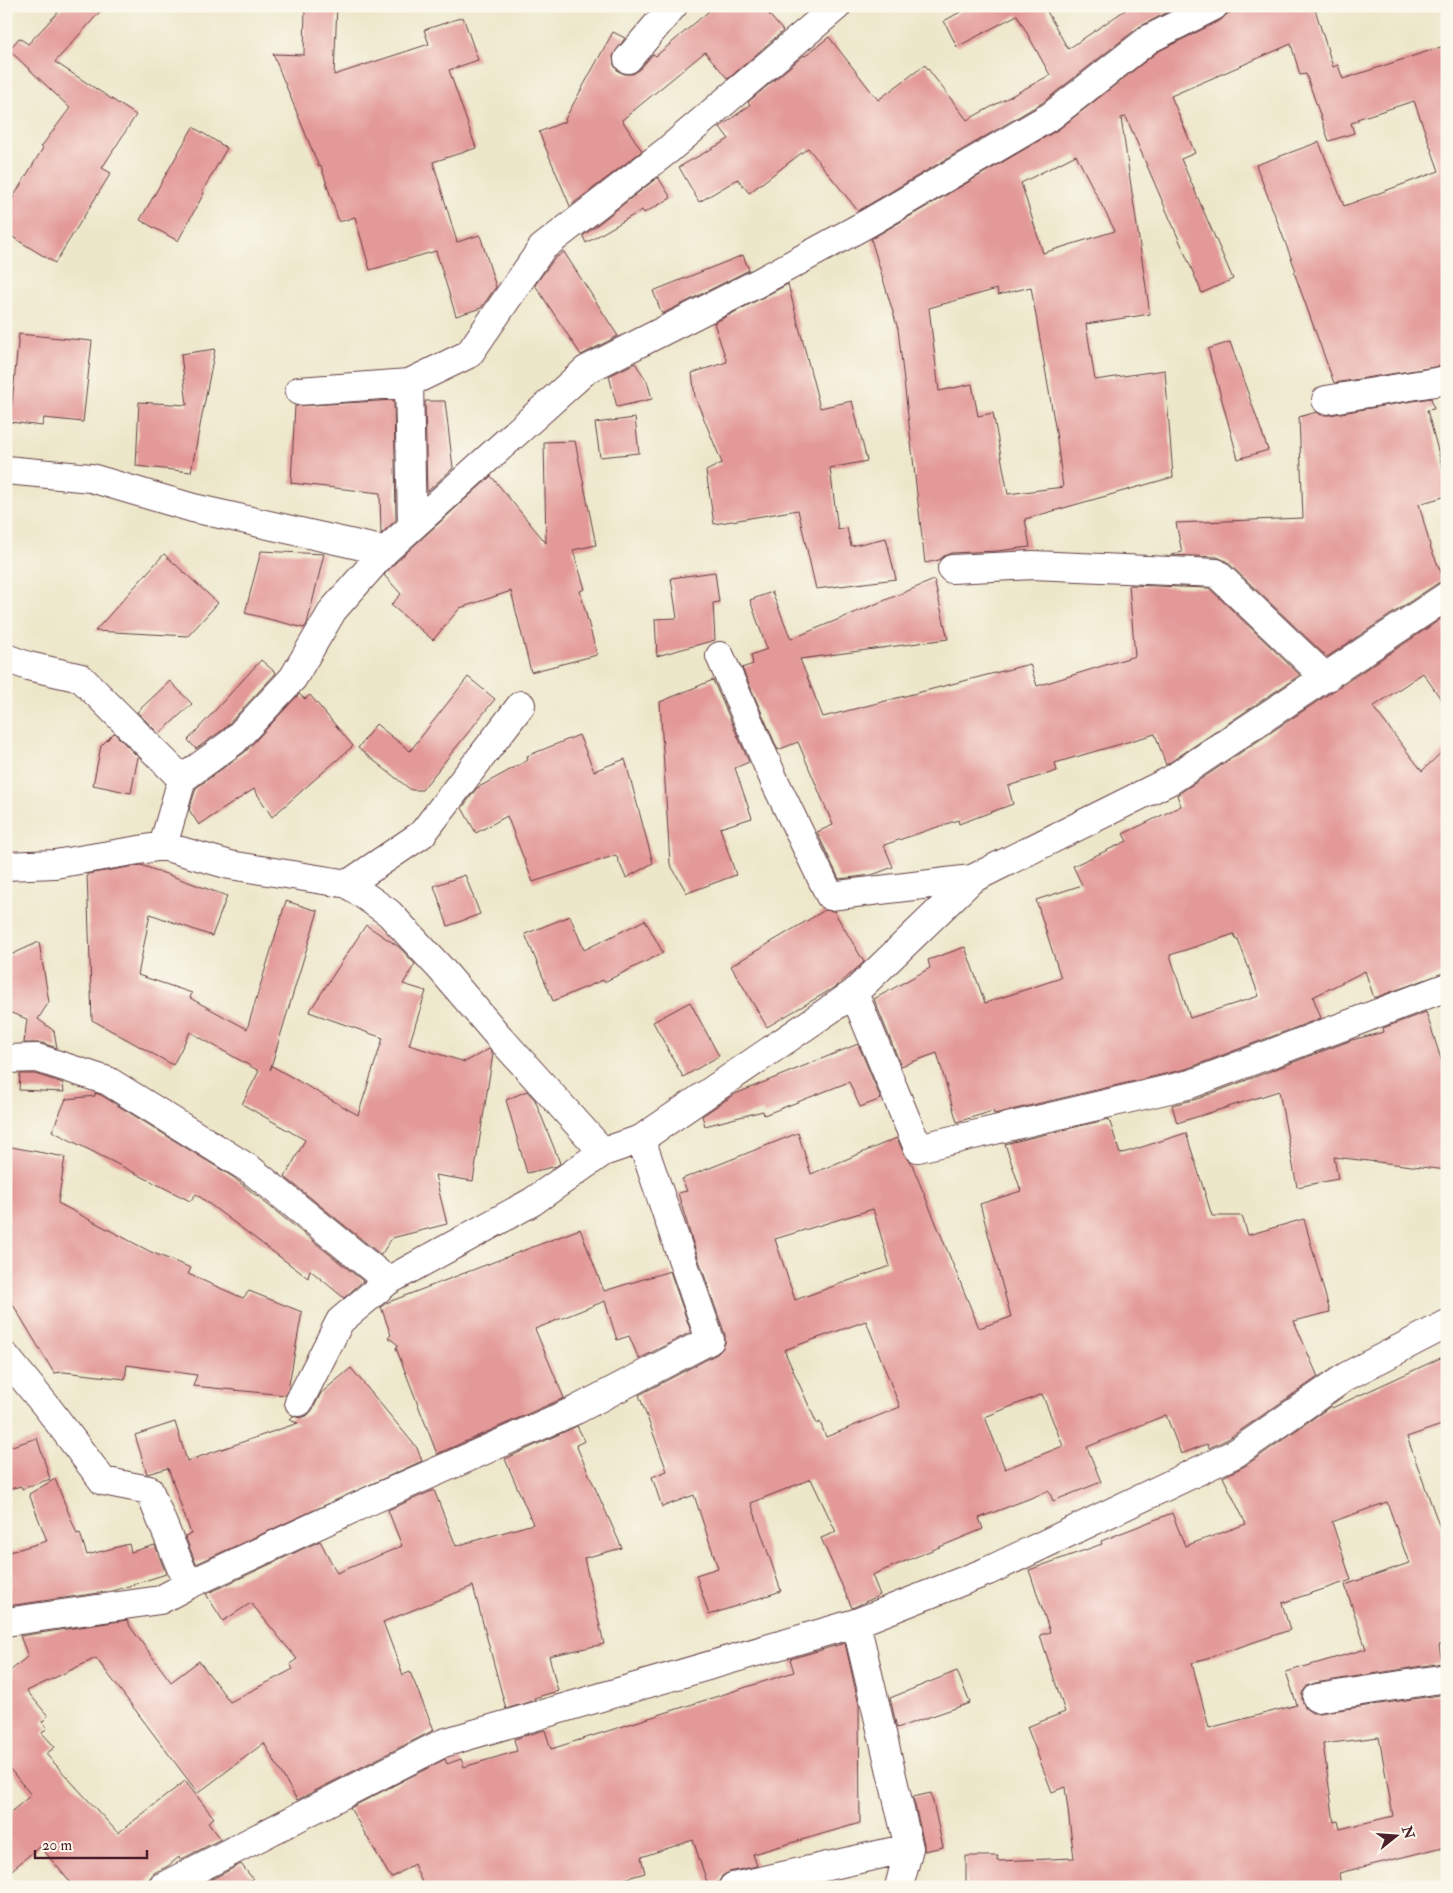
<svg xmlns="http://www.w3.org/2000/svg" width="1453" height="1893" font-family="'IM FELL Double Pica',serif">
  <rect width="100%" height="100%" fill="#fbf7ec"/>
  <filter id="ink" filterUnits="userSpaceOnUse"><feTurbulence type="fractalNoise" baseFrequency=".02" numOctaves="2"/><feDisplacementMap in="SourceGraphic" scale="10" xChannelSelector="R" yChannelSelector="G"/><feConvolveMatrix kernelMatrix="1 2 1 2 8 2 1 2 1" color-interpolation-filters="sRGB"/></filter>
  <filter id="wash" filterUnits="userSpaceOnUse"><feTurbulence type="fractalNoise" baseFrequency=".0096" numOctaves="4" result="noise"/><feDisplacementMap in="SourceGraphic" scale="20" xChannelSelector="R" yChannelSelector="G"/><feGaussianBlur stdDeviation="1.12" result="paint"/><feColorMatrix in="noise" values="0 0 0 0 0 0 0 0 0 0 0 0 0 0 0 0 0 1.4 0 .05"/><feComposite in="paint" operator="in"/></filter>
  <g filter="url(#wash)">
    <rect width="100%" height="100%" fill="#ede7ca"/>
    <g id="blocks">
      <path fill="#e39997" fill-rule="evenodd" d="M 64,6 L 105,6 L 55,62 L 136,115 L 102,168 L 111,173 L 55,263 L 6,233 L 6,209 L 43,148 L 41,147 L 70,108 L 9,50 L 19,38 L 28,44 Z
        M 305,6 L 337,6 L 334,75 L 429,44 L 424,30 L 463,17 L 478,60 L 449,70 L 476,148 L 433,162 L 457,242 L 480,235 L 496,287 L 481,308 L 456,316 L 436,251 L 370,270 L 355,217 L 339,222 L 321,166 L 319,167 L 273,54 L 304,55 Z
        M 715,6 L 762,6 L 783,31 L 728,79 L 705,52 L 622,120 L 642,151 L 570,206 L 539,132 L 566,121 L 565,119 L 613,32 L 625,38 L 613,56 L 614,65 L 618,71 L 625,74 L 633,74 L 640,69 L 653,54 L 656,56 Z
        M 971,6 L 1044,6 L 1068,49 L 1131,6 L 1169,6 L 1170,11 L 1139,27 L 1042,103 L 858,211 L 808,148 L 749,193 L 738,179 L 699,202 L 679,167 L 729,139 L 720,127 L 750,105 L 748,102 L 804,55 L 805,56 L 829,37 L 878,100 L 925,65 L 967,120 L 1050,75 L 1017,15 L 957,47 L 944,21 Z
        M 1245,6 L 1314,6 L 1333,67 L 1338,65 L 1343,79 L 1447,45 L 1447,365 L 1334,383 L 1294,272 L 1296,271 L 1256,165 L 1319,142 L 1344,206 L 1439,171 L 1414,101 L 1357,119 L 1358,121 L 1351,123 L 1354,133 L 1329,141 L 1306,74 L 1300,75 L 1291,44 L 1171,96 L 1195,153 L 1181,159 L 1233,279 L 1202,293 L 1126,117 L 1121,118 L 1150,314 L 1086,324 L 1095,380 L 1165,370 L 1173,477 L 1025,519 L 1030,547 L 997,551 L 951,553 L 944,556 L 939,560 L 925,563 L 898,329 L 871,239 L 1059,129 L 1157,52 L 1221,20 L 1227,14 ZM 1076,155 L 1115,231 L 1043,253 L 1021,183 ZM 1031,287 L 1056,432 L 1063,487 L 1008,494 L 993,413 L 978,416 L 972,384 L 939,391 L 929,308 L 997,289 L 998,295 Z
        M 193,127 L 227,148 L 202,192 L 204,193 L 178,241 L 140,220 Z
        M 658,177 L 671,198 L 644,213 L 642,210 L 586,243 L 583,236 Z
        M 564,252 L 618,336 L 581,355 L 535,285 L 554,259 Z
        M 743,255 L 749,270 L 662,314 L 653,291 Z
        M 788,284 L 820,408 L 852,401 L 867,461 L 830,468 L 838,530 L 847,528 L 851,546 L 886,538 L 896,579 L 816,589 L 798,510 L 714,524 L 706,471 L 722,463 L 695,397 L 692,373 L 727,362 L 714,323 Z
        M 19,334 L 92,341 L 83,422 L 44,418 L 42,426 L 10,422 Z
        M 1230,342 L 1268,450 L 1238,459 L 1208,349 Z
        M 215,349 L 191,472 L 136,466 L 139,402 L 187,405 L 181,354 Z
        M 635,363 L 647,381 L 652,399 L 617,407 L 609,376 Z
        M 1431,398 L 1434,409 L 1427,410 L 1447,484 L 1447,496 L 1419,504 L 1431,549 L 1445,581 L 1438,583 L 1327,657 L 1226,561 L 1217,557 L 1171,555 L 1182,552 L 1176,523 L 1303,518 L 1299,417 L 1317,412 L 1321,415 L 1329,415 Z
        M 394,400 L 396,520 L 381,534 L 380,493 L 291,483 L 295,406 Z
        M 425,401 L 445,401 L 453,468 L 427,492 Z
        M 635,418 L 639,453 L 600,457 L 595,423 Z
        M 575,441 L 596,545 L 573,550 L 585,589 L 580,591 L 597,655 L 531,672 L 511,591 L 460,608 L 433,640 L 391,605 L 401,594 L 384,575 L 396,562 L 491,476 L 546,543 L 544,442 Z
        M 261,551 L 324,554 L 307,624 L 304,628 L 245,613 Z
        M 164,554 L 218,603 L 188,636 L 95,631 Z
        M 715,572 L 719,602 L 713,603 L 715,640 L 657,656 L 655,619 L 677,618 L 671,578 Z
        M 934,580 L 948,639 L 800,659 L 823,717 L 1030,664 L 1037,686 L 1135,656 L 1129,585 L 1209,588 L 1300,675 L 1166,765 L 1155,734 L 1055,763 L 1057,771 L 1008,786 L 1013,804 L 959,824 L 958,820 L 884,845 L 893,867 L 872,875 L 839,879 L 817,832 L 833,825 L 798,742 L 778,750 L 742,668 L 753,664 L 751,655 L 767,649 L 750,600 L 772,592 L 791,639 Z
        M 1447,615 L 1447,708 L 1423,673 L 1373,707 L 1422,771 L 1447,747 L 1447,972 L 1374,998 L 1365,971 L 1313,997 L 1321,1018 L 1186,1069 L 994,1114 L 993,1111 L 957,1122 L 937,1053 L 901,1066 L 874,999 L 930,968 L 928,960 L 965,947 L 985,1003 L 1061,978 L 1036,900 L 1082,885 L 1073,866 L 1127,841 L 1123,834 L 1181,806 L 1177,795 ZM 1234,934 L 1236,939 L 1238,939 L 1259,996 L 1190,1018 L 1170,955 Z
        M 261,660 L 276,673 L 224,729 L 196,749 L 188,740 Z
        M 468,677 L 495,699 L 422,790 L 411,790 L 358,748 L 376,724 L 410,751 Z
        M 713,680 L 749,762 L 735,768 L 752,818 L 720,828 L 736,875 L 687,893 L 670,864 L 660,702 Z
        M 170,681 L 192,704 L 159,734 L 137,712 Z
        M 299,694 L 305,699 L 310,695 L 353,746 L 272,817 L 254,789 L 199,825 L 189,810 L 196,788 L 245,752 Z
        M 114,733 L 138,757 L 131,793 L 93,785 L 101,746 Z
        M 579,735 L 594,771 L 625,759 L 653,863 L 626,878 L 616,855 L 533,882 L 507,816 L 476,833 L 462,808 L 477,788 L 528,760 L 527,756 Z
        M 141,865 L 227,896 L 212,936 L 150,914 L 138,975 L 192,993 L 190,998 L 247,1029 L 286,901 L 318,911 L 270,1070 L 272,1066 L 358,1115 L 383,1038 L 309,1012 L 366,925 L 399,947 L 415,964 L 403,984 L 426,991 L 409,1045 L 465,1062 L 489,1049 L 493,1054 L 473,1181 L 435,1175 L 447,1224 L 392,1238 L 381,1255 L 285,1177 L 305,1140 L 242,1104 L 259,1071 L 190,1032 L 173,1065 L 92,1020 L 87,874 Z
        M 465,875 L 480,914 L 448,926 L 434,886 Z
        M 825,910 L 834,911 L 864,962 L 837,986 L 767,1027 L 731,966 Z
        M 570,916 L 584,950 L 645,920 L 663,953 L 604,982 L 603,980 L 553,1001 L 525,934 Z
        M 39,942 L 49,1002 L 38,1019 L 54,1031 L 57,1048 L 42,1043 L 24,1043 L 27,1019 L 6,1011 L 6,957 Z
        M 690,1002 L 719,1056 L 683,1077 L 653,1022 Z
        M 1426,1012 L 1447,1078 L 1447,1170 L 1334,1157 L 1338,1179 L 1297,1187 L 1279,1091 L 1177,1123 L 1172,1105 L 1197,1099 L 1352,1040 L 1384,1032 L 1383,1028 Z
        M 858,1044 L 881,1099 L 860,1107 L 849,1082 L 764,1115 L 763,1111 L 705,1126 L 702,1116 L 735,1094 Z
        M 20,1074 L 35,1074 L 63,1083 L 64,1092 L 19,1090 Z
        M 527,1091 L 535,1100 L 560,1163 L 557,1166 L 527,1173 L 506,1100 Z
        M 95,1093 L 101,1095 L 233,1177 L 363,1281 L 344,1298 L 310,1270 L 308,1278 L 196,1194 L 190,1201 L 52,1131 L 66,1099 L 95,1096 Z
        M 1109,1119 L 1120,1154 L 1186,1133 L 1212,1216 L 1242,1216 L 1248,1235 L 1304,1219 L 1330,1312 L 1294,1321 L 1318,1377 L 1228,1439 L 1209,1448 L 1207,1444 L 1181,1454 L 1166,1415 L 1087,1447 L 1101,1482 L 1053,1501 L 1049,1491 L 979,1518 L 983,1529 L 872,1575 L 880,1595 L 852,1608 L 821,1538 L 836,1532 L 811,1479 L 751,1503 L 781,1591 L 709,1615 L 696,1575 L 718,1568 L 694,1495 L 662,1507 L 652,1477 L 667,1471 L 639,1395 L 717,1354 L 722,1349 L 725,1343 L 725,1335 L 692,1240 L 678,1193 L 687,1191 L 682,1179 L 798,1133 L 811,1174 L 897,1138 L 904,1154 L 911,1162 L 979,1328 L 1011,1317 L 980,1204 L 1021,1191 L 1005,1144 ZM 873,1209 L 890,1266 L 795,1300 L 775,1239 ZM 866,1321 L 900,1407 L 826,1437 L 820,1422 L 817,1424 L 784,1350 ZM 1042,1394 L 1063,1446 L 1005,1469 L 985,1417 Z
        M 6,1146 L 65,1157 L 58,1203 L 151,1252 L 191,1268 L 188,1274 L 243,1298 L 249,1291 L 302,1312 L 288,1390 L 285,1395 L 193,1386 L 197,1375 L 127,1365 L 125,1379 L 64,1372 L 54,1373 L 6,1293 Z
        M 580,1229 L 604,1291 L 670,1271 L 691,1332 L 639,1359 L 629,1336 L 617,1340 L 605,1301 L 535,1329 L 564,1398 L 437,1454 L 396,1348 L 398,1345 L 388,1337 L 391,1335 L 381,1307 L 386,1303 Z
        M 1447,1355 L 1447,1423 L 1407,1437 L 1447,1547 L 1447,1643 L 1439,1645 L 1442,1663 L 1315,1683 L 1307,1686 L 1302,1693 L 1302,1700 L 1305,1708 L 1312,1713 L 1319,1713 L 1446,1694 L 1447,1846 L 1339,1873 L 1341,1887 L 966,1887 L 966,1856 L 998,1856 L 998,1861 L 1074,1858 L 1065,1787 L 1052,1792 L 1027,1727 L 1065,1712 L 1040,1635 L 1050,1632 L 1029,1570 L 1102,1544 L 1101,1541 L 1172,1513 L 1185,1546 L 1246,1524 L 1223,1477 L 1245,1466 L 1331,1406 L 1332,1408 ZM 1387,1502 L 1409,1563 L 1345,1585 L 1366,1649 L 1286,1672 L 1297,1705 L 1209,1728 L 1192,1663 L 1290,1630 L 1282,1603 L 1351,1580 L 1332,1522 ZM 1379,1737 L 1393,1816 L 1340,1829 L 1338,1821 L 1334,1822 L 1323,1744 Z
        M 351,1368 L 417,1448 L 422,1461 L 196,1564 L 185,1536 L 191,1534 L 168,1468 L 147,1474 L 135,1435 L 175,1422 L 187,1461 L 298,1423 L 289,1420 L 293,1416 L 300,1418 L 308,1415 L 313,1409 L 321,1393 Z
        M 577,1426 L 585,1441 L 576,1445 L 622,1548 L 584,1558 L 604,1644 L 549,1656 L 558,1691 L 534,1698 L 535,1700 L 506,1709 L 473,1586 L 383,1622 L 403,1675 L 410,1672 L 434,1730 L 297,1800 L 264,1743 L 198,1793 L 96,1658 L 27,1691 L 48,1716 L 42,1722 L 47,1728 L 42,1733 L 55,1747 L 46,1754 L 118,1833 L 185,1781 L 214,1818 L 208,1822 L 221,1839 L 180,1860 L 179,1857 L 168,1866 L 154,1873 L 143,1887 L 74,1887 L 40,1846 L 6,1875 L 6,1816 L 31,1795 L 6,1764 L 6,1666 L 10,1671 L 28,1656 L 20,1636 L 127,1620 L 131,1628 L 171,1682 L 199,1661 L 230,1702 L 293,1669 L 290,1664 L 297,1659 L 251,1603 L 223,1621 L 206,1594 L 320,1541 L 337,1573 L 402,1546 L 388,1510 L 434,1490 L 456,1546 L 533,1524 L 505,1459 Z
        M 37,1438 L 50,1479 L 22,1489 L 21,1486 L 6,1490 L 6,1448 Z
        M 55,1479 L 77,1534 L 80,1533 L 87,1555 L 129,1544 L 131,1552 L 155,1545 L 166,1574 L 113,1591 L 7,1606 L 6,1553 L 47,1541 L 29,1494 Z
        M 845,1643 L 859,1705 L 860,1823 L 753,1854 L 757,1866 L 729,1872 L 722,1876 L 719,1882 L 708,1885 L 693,1840 L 641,1857 L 645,1873 L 596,1887 L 424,1887 L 414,1864 L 391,1878 L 350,1808 L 445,1759 L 447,1764 L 461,1759 L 464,1767 L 517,1751 L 514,1739 L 545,1730 L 551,1749 L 794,1672 L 790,1659 Z
        M 957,1671 L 970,1703 L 897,1728 L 890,1698 Z
        M 931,1793 L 943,1847 L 924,1851 L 924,1844 L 913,1797 Z
        M 241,1864 L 253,1879 L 229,1887 L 197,1887 Z"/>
    </g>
  </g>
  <g filter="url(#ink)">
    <use href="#blocks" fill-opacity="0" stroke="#623d43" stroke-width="1"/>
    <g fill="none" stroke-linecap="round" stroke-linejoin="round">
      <defs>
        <path id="street" d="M 628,59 L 673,6
          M 409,383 L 469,354 L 542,248 L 668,150 L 837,6
          M 299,391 L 409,383 L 412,526
          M 1326,400 L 1447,380
          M 6,470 L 91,478 L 193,508 L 385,551
          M 952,569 L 1033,565 L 1216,573 L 1326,678
          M 720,656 L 775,782 L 830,896 L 972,879
          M 6,658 L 28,666 L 81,678 L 182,779
          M 163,846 L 182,779 L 234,741 L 293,678 L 333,610 L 385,551 L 586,370 L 756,284 L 868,223 L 1051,116 L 1149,39 L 1214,6
          M 6,866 L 55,864 L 163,846 L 230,865 L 348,884 L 389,913 L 441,969 L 500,1038 L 603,1152
          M 348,884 L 422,834 L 521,705
          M 854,993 L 918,1148 L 1191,1084 L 1447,987
          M 6,1059 L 37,1058 L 108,1081 L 251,1170 L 388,1281
          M 6,1357 L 47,1407 L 103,1481 L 149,1490 L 188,1585
          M 299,1402 L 340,1321 L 388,1281 L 532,1202 L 603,1152 L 641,1139 L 854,993 L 972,879 L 1171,780 L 1447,596
          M 6,1622 L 160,1600 L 188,1585 L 365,1503 L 576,1410 L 710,1340 L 641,1139
          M 856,1623 L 909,1848 L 899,1887
          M 1317,1698 L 1447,1678
          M 162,1887 L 443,1743 L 856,1623 L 988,1571 L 1236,1453 L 1347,1376 L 1447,1324
          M 733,1887 L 909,1848"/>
      </defs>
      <use href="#street" stroke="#623d43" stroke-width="30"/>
      <use href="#street" stroke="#fff" stroke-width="28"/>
    </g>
  </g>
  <rect width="1453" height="1893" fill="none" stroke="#fbf7ec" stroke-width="25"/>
  <g transform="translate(1396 1836) rotate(73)" stroke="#fbf7ec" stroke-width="4" paint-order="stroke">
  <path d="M0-4L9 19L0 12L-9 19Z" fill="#4a1f2b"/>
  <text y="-8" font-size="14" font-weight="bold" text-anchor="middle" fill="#4a1f2b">N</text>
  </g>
  <path d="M35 1850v8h112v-8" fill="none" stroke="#4a1f2b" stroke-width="2.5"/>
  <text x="42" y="1850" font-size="15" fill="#4a1f2b" stroke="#fbf7ec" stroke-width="4" paint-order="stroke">20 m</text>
</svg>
